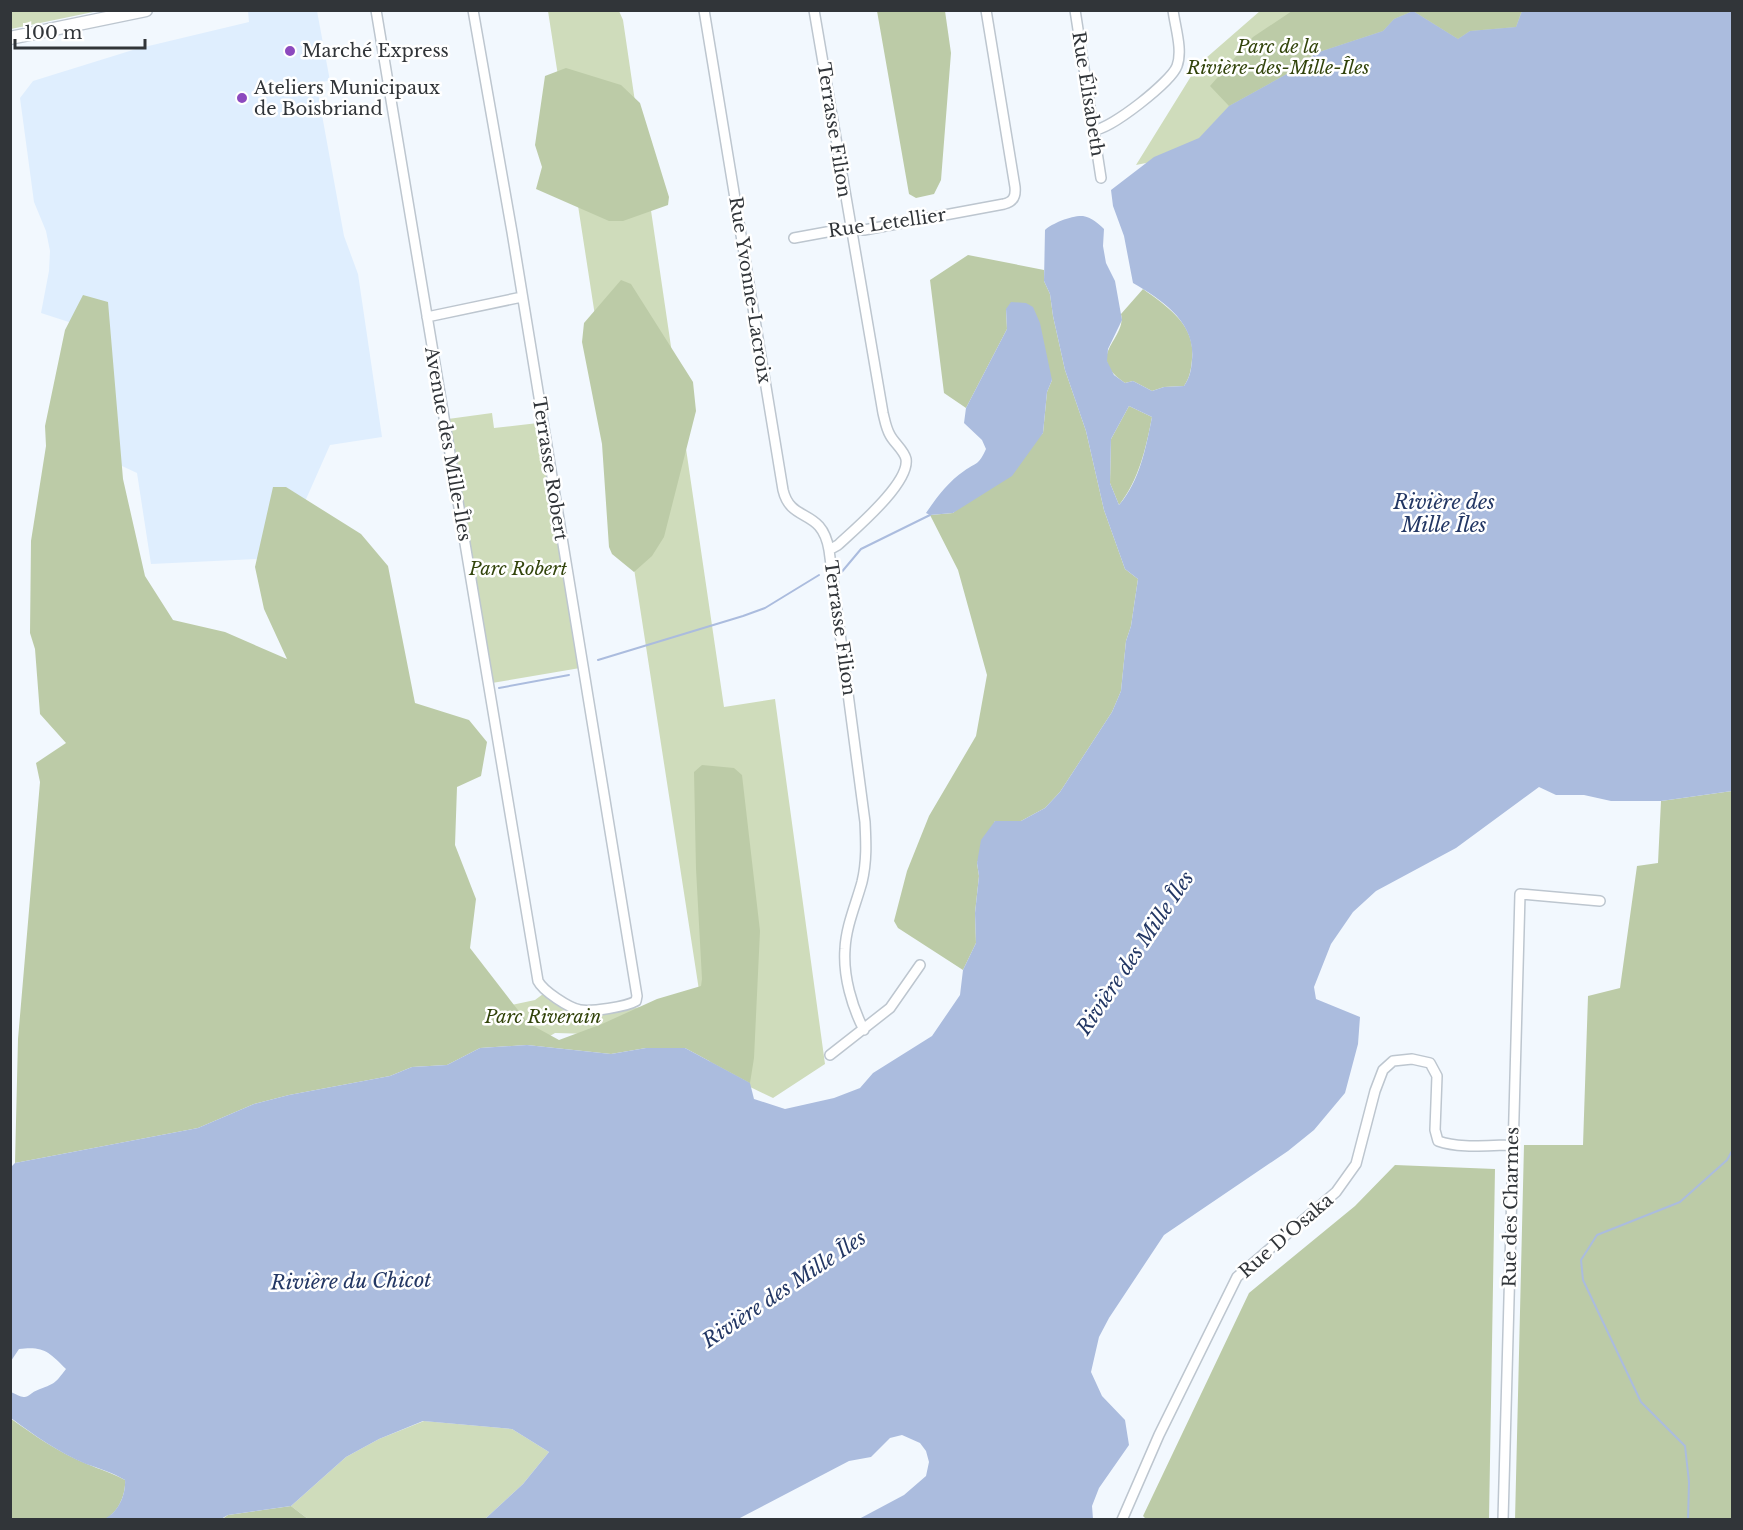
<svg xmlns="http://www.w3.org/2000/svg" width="1743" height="1530" font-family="'Libre Baskerville',serif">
  <rect width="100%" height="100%" fill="#f2f8fe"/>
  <path fill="#dfeefe" d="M 248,11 L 317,11 L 330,81 L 316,82 L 344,236 L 358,274 L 382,437 L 330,445 L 280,558 L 151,564 L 137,473 L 94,453 L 75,324 L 41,313 L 49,271 L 50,251 L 46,231 L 34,202 L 20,98 L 33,81 L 136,49 L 249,22 Z"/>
  <path fill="#cfdcbb" d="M 11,10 L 98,10 L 98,11 L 11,29 Z
    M 548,11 L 619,11 L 623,20 L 724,707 L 775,699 L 825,1064 L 773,1098 L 711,1068 Z
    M 1260,11 L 1561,11 L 1197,153 L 1136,165 L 1198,65 Z
    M 492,413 L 494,428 L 538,423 L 580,668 L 492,683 L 448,419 Z
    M 543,994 L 573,1012 L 623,1010 L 647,1006 L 591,1034 L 555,1033 L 550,1036 L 475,1013 L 535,1000 Z
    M 424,1421 L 512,1429 L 549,1452 L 523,1484 L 485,1519 L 308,1519 L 291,1506 L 346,1457 L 379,1439 Z"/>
  <path fill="#bccba7" d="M 1522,10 L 1516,27 L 1470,31 L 1458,39 L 1413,11 Z
    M 877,11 L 945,11 L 951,53 L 941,180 L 934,194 L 916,198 L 909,194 Z
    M 1292,11 L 1413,11 L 1394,19 L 1383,31 L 1316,53 L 1294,70 L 1229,106 L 1210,86 L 1253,37 Z
    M 566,68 L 621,85 L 640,103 L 669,197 L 668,205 L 623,221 L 609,221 L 536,189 L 542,167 L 535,145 L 545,76 Z
    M 968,255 L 1044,270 L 1044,281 L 1050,294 L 1053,316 L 1065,370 L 1086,431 L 1104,510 L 1125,569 L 1138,579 L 1131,626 L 1126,641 L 1121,691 L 1112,712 L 1060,792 L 1045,808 L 1021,821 L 995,821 L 977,863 L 979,876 L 975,913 L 976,943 L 963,970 L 898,928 L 894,921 L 907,871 L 929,816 L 976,736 L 987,675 L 958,570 L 930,515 L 953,513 L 1043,433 L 1047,392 L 1052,380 L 1006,309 L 1007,329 L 966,408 L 944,393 L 930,280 Z
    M 621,280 L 631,284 L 693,382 L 696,411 L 664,537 L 652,556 L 634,572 L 612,554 L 609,547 L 602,444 L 582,342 L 584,323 Z
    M 1143,289 C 1168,307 1196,325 1192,359 C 1191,370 1190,377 1184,386 L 1164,387 L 1152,391 L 1133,381 L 1125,383 C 1083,355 1127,340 1121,314 Z
    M 83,295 L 108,302 L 123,479 L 145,576 L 173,620 L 225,632 L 287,659 L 264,609 L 255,567 L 273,487 L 286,487 L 361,534 L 388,566 L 415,703 L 469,720 L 487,742 L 481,776 L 457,787 L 455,845 L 476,899 L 470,948 L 528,1023 L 559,1040 L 602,1024 L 657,999 L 701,986 L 702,979 L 696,869 L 694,772 L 702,765 L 734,768 L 742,775 L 760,931 L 754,1058 L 750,1083 L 685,1048 L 646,1048 L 611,1054 L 527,1045 L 480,1048 L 447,1065 L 412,1067 L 390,1076 L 289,1095 L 254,1104 L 198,1128 L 15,1163 L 18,1039 L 40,782 L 36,763 L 66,743 L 40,714 L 35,649 L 30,633 L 31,541 L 46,446 L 45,426 L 65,330 Z
    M 1129,406 L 1152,417 C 1146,448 1139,480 1119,505 L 1110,483 L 1111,439 Z
    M 1732,791 L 1732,1519 L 1515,1520 L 1524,1145 L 1583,1145 L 1588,996 L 1620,988 L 1637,866 L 1658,863 L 1661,801 Z
    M 1395,1165 L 1495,1169 L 1489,1519 L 1146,1519 L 1143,1516 L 1249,1293 L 1355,1206 Z
    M 10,1418 C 34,1435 59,1453 87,1464 C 101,1470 110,1472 125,1480 C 126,1495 118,1513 104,1520 L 11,1519 Z
    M 291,1506 L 308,1519 L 221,1520 L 228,1515 Z"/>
  <path fill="#abbcde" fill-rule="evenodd" d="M 1413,11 L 1458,39 L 1470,31 L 1516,27 L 1522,11 L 1732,11 L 1732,791 L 1661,801 L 1611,801 L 1584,795 L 1556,795 L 1539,787 L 1456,848 L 1376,891 L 1353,912 L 1331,944 L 1314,987 L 1316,999 L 1360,1017 L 1358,1044 L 1345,1093 L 1314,1130 L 1288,1151 L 1164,1235 L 1109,1318 L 1099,1337 L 1091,1372 L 1102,1396 L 1125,1420 L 1129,1445 L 1099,1488 L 1092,1506 L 1093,1519 L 859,1519 L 904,1495 L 926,1476 L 929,1462 L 926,1451 L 920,1443 L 902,1435 L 890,1438 L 871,1457 L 849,1461 L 738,1519 L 485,1519 L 523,1484 L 549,1452 L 512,1429 L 423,1421 L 379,1439 L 346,1457 L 291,1506 L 228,1515 L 221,1519 L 104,1519 C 118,1513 126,1495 125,1480 C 111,1472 101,1469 86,1464 C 59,1453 34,1435 11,1418 L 11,1392 C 31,1402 24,1395 40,1389 C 56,1383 55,1383 66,1369 C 49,1352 44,1346 19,1349 L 11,1361 L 10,1168 L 15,1163 L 198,1128 L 254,1104 L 289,1095 L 390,1076 L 412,1067 L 447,1065 L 480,1048 L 527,1045 L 611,1054 L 646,1048 L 685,1048 L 750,1083 L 754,1099 L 785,1109 L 834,1098 L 860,1088 L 873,1073 L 932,1036 L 960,995 L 963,970 L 976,943 L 975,913 L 979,876 L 977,863 L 981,840 L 995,821 L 1021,821 L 1045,808 L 1060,792 L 1112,712 L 1121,691 L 1126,641 L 1131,626 L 1138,579 L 1125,569 L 1104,510 L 1086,431 L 1065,370 L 1053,316 L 1050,294 L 1044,281 L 1045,230 C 1052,223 1073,215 1083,216 C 1091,217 1099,224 1104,229 L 1103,246 L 1106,263 L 1115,281 L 1122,320 L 1108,349 L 1107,361 L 1114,375 L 1125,383 L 1133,381 L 1152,391 L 1164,387 L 1184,386 C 1190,377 1191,371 1192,360 C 1196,322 1162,300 1133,283 L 1124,236 L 1113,206 L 1111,190 L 1154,157 L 1199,138 L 1229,106 L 1294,70 L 1316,53 L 1383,31 L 1394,19 ZM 1129,406 L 1152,417 C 1146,447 1140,481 1119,505 L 1110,483 L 1111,439 Z
    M 1011,302 L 1026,303 L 1033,307 L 1040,323 L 1052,380 L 1047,392 L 1043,433 L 1012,476 L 953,513 L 930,515 L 926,513 C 937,497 948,482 964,471 C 978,461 978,466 986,449 L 982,440 L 964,423 L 966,408 L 1007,329 L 1006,309 Z"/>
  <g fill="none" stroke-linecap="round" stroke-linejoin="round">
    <path stroke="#abbcde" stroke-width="2" d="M 840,574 L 861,549 L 930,515
      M 598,660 L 743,616 L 765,608 L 819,575
      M 499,688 L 569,675
      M 1688,1520 L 1689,1482 L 1685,1446 L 1641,1402 L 1583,1280 L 1581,1260 L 1597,1235 L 1680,1202 L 1727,1160 L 1732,1151"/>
    <defs>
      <path id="minor" d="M 376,10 L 538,981 C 543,991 569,1008 580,1010 C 591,1012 626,1007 636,1001 L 637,996 L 512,232 L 473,10
        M 704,10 L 783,490 C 791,524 822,507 829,550 L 865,822 C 866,842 867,861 862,882 C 856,904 846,926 845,949 C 843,976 852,1007 864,1030
        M 814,10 L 883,413 C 885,421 886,428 890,435 C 894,443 904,450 906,459 C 910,483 855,529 838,545 L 829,550
        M 1075,10 L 1101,178
        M 1094,130 C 1111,129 1171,82 1177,66 C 1183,50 1175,27 1173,10
        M 794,238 L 843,229 L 864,230 L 1004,204 C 1013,202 1016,197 1015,187 L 986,10
        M 427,317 L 522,297
        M 830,1055 L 890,1008 L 920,965
        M 1122,1520 L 1159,1435 L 1237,1277 L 1336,1192 L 1356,1164 L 1375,1091 L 1383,1070 L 1393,1061 L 1412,1059 L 1430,1063 L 1437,1076 L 1435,1130 L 1438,1141 C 1461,1149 1488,1145 1512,1145
        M 1503,1520 L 1520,894 L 1600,901"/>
      <path id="secondary" d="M 10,38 L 146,10"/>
    </defs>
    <use href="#minor" stroke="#bdc6cf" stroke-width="12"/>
    <use href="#secondary" stroke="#bdc6cf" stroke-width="15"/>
    <use href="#minor" stroke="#fff" stroke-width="9"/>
    <use href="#secondary" stroke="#fff" stroke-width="12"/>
  </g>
  <g fill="#8c49be" stroke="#fff" stroke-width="2">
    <circle cx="290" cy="51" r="6"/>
    <circle cx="242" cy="98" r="6"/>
  </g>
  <g text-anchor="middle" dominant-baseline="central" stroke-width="5" stroke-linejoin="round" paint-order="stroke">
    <g font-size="18" font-style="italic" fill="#32440b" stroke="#fff">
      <text x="1278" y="47">Parc de la<tspan x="1278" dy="21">Rivière-des-Mille-Îles</tspan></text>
      <text x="518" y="569">Parc Robert</text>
      <text x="543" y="1017">Parc Riverain</text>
    </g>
    <g font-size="18" fill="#313539" stroke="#fff" text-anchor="start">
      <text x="302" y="51">Marché Express</text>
      <text x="254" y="88">Ateliers Municipaux<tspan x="254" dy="21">de Boisbriand</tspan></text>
    </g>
    <g font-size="18" fill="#313539" stroke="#fff">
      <text transform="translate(1088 94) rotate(81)">Rue Élisabeth</text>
      <text transform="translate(834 130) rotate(81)">Terrasse Filion</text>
      <text transform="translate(887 223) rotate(-8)">Rue Letellier</text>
      <text transform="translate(750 290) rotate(81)">Rue Yvonne-Lacroix</text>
      <text transform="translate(448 444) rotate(80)">Avenue des Mille-Îles</text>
      <text transform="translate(550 469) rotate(81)">Terrasse Robert</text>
      <text transform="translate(840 628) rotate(82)">Terrasse Filion</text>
      <text transform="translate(1511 1207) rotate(-89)">Rue des Charmes</text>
      <text transform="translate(1286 1236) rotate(-41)">Rue D'Osaka</text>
    </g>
    <g font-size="20" font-style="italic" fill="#233764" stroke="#fff">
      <text x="1444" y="502">Rivière des<tspan x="1444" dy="23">Mille Îles</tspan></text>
      <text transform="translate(1135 953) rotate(-56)">Rivière des Mille Îles</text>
      <text transform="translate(351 1281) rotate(-1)">Rivière du Chicot</text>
      <text transform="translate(784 1289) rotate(-34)">Rivière des Mille Îles</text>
    </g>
  </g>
  <rect width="1743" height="1530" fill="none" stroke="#313539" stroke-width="24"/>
  <path d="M15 39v9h130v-9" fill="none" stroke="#313539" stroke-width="3"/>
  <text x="24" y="39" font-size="18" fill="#313539" stroke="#ffffff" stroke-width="4.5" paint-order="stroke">100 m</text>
</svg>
